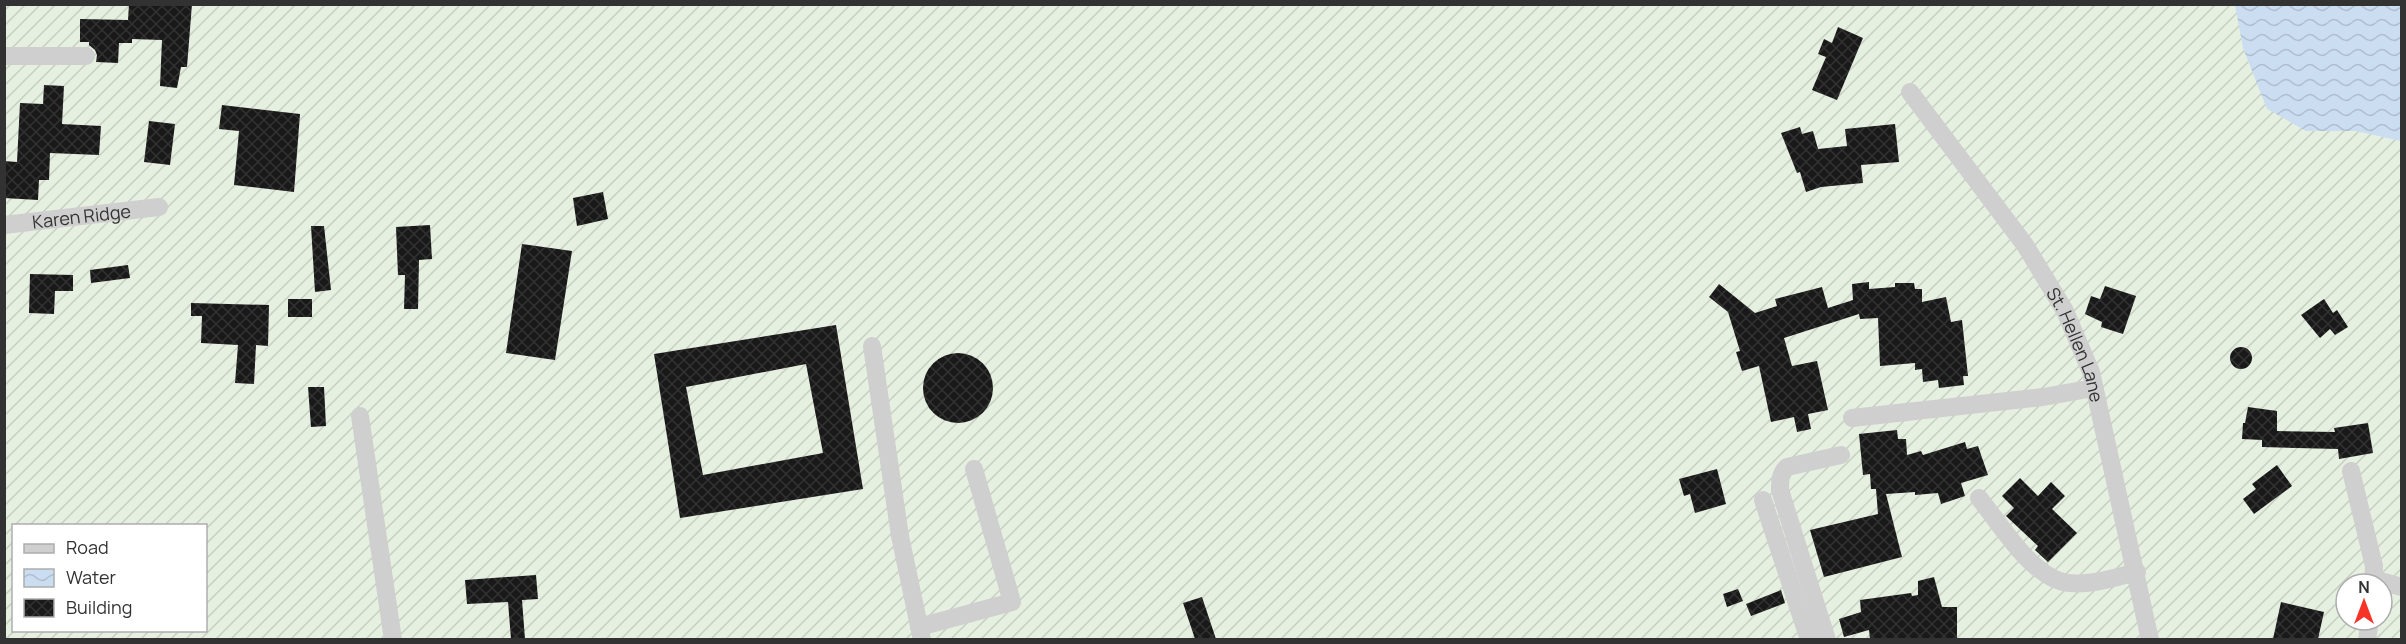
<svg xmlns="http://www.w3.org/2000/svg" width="2406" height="644" font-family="Manrope,sans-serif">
  <defs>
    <pattern id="garden-furrows" width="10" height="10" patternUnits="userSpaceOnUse" patternTransform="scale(1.5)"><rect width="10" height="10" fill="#e6f0e0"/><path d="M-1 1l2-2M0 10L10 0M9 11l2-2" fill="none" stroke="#c6cec1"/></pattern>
    <pattern id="water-waves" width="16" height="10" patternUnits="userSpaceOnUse" patternTransform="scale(1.5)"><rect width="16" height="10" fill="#cbddf1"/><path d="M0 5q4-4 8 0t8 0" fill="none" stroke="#afbecf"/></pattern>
    <pattern id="building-cross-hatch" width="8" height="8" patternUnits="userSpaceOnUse" patternTransform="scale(1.5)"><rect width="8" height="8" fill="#191919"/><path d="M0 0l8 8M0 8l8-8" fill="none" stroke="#323232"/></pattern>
  </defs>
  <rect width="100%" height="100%" fill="#fff"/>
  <path fill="url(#garden-furrows)" fill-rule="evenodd" d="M 4,5 L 2401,5 L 2401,639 L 5,639 ZM 14,526 L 206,526 L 206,630 L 14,630 ZM 2346,584 L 2382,584 L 2382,620 L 2346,620 Z"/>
  <path fill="url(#water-waves)" d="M 2235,5 L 2401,5 L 2401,141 L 2356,131 L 2306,131 L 2267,109 L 2243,48 Z"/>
  <path fill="url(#building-cross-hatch)" fill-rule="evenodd" d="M 129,4 L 192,4 L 187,67 L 181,67 L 177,88 L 160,86 L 162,40 L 132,39 L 132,43 L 119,43 L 118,63 L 96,62 L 97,55 L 95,50 L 89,45 L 89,42 L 80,42 L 80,19 L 128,20 Z
    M 1838,27 L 1863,38 L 1837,100 L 1812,90 L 1826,57 L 1818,54 L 1824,39 L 1832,43 Z
    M 44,85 L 64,86 L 62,124 L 101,126 L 99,155 L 50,153 L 49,180 L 39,180 L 38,200 L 4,198 L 4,161 L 17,162 L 20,103 L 43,104 Z
    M 222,105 L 300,114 L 294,192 L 234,185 L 239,131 L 219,129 Z
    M 149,121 L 175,124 L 170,165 L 144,162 Z
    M 1895,124 L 1899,162 L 1861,165 L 1863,183 L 1821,187 L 1806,192 L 1800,172 L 1797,173 L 1781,133 L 1800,127 L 1802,134 L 1813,131 L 1818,149 L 1847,146 L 1845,129 Z
    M 603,192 L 608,219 L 577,226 L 573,198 Z
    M 430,225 L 432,259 L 419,260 L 418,309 L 404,309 L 405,275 L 398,275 L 396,227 Z
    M 311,226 L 324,226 L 331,290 L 315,292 Z
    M 522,244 L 572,251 L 555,360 L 506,353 Z
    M 128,265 L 130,278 L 91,283 L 90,270 Z
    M 30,274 L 73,275 L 73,291 L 55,291 L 54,314 L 29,313 Z
    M 1869,282 L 1869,289 L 1895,287 L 1895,283 L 1914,283 L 1915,289 L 1922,289 L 1922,302 L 1946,297 L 1951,322 L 1962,320 L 1968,376 L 1963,376 L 1964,385 L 1939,388 L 1938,380 L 1923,382 L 1922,369 L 1915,370 L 1915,363 L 1880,366 L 1878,318 L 1860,319 L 1859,314 L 1784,338 L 1792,366 L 1817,361 L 1828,410 L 1808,414 L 1811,429 L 1797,432 L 1794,417 L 1771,422 L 1759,366 L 1742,371 L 1736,352 L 1740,351 L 1728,312 L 1709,297 L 1719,284 L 1755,313 L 1777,306 L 1775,299 L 1822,287 L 1828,308 L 1853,300 L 1852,284 Z
    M 2105,286 L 2136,296 L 2123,334 L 2101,327 L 2102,322 L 2085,314 L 2091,296 L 2100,299 Z
    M 288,299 L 312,299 L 312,317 L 288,317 Z
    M 2324,299 L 2333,313 L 2337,310 L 2348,327 L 2335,335 L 2330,329 L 2320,338 L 2301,315 Z
    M 191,303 L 269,305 L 268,346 L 256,345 L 254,384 L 235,383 L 238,345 L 201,343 L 202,316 L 191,316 Z
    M 836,325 L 863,489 L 680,518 L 654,354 ZM 806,364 L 823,453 L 703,475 L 686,387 Z
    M2230 358a11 11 0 1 1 22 0a11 11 0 1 1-22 0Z
    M923 388a35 35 0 1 1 70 0a35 35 0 1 1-70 0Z
    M 308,387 L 324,387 L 326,426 L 311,427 Z
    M 2248,407 L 2277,411 L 2277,431 L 2335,432 L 2334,428 L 2368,423 L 2373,453 L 2339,459 L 2338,449 L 2262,447 L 2262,440 L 2242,439 L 2243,423 L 2245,423 Z
    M 1897,430 L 1898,439 L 1906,439 L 1907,455 L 1921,451 L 1923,455 L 1965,442 L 1967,449 L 1978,446 L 1988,475 L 1961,483 L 1965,496 L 1941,504 L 1938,493 L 1915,495 L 1915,492 L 1886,494 L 1902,557 L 1824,577 L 1810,530 L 1878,514 L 1876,489 L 1871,489 L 1870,474 L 1863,475 L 1859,434 Z
    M 2277,465 L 2292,486 L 2254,514 L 2243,499 L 2256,489 L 2252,484 Z
    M 1717,469 L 1726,504 L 1695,513 L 1690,494 L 1684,496 L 1679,479 Z
    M 2020,478 L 2038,496 L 2051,482 L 2065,496 L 2052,509 L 2077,533 L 2048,562 L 2035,550 L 2038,546 L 2006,516 L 2014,508 L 2002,496 Z
    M 536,575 L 538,599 L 522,600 L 525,639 L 511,639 L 508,602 L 467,604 L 465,580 Z
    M 1934,577 L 1942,607 L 1957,607 L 1957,639 L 1870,639 L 1869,630 L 1844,637 L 1839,619 L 1861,612 L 1860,600 L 1911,593 L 1912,596 L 1918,595 L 1918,581 Z
    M 1738,589 L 1743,601 L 1727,607 L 1723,594 Z
    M 1781,590 L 1785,603 L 1751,616 L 1746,604 Z
    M 1202,597 L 1216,639 L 1195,639 L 1183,603 Z
    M 2281,602 L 2324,612 L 2318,639 L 2273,639 Z"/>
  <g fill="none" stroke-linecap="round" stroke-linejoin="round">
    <g stroke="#cfcfcf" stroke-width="18">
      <path d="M 4,56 L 86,56"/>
      <path id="s1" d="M 1910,92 L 2025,245 L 2065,311 L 2091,372 L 2150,640"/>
      <path id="s2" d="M 4,225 L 159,207"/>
      <path d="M 872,346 L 900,536 L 922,640"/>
      <path d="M 360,416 L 393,640"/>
      <path d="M 1852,418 L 2043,397 L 2094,388"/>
      <path d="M 2351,471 L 2374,566 L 2373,584"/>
      <path d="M 1979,498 C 2001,525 2029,573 2063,582 C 2086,587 2114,578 2137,572"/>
      <path d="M 1763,500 L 1809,640"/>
      <path d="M 2373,579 L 2402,587"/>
      <path d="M 919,627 L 1012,602 L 974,469"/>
      <path d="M 1827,640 L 1780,490 C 1780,481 1780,474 1787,467 L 1841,455"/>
      <path d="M 2367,640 L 2370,620"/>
    </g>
  </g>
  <g text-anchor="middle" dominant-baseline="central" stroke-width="6" stroke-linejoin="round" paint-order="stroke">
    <g font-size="18" fill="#323232" stroke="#fff">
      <text stroke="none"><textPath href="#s2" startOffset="78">Karen Ridge</textPath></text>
      <text stroke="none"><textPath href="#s1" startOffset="304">St. Hellen Lane</textPath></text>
    </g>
  </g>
  <rect width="2406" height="644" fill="none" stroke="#323232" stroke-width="12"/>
  <rect x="12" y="524" width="195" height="108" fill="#ffffff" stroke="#adadad" stroke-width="1.5"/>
  <rect x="24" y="544" width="30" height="9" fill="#cfcfcf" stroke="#adadad" stroke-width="1.5"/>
  <text x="66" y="554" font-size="18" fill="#323232">Road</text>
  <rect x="24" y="569" width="30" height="18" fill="url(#water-waves)" stroke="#adadad" stroke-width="1.5"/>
  <text x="66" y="584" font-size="18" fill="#323232">Water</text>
  <rect x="24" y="599" width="30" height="18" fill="url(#building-cross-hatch)" stroke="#adadad" stroke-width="1.5"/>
  <text x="66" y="614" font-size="18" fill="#323232">Building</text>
  <g transform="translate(2364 602)"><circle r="28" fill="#ffffff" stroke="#adadad" stroke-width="1.5"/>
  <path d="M0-4.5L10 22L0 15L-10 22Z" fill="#f73327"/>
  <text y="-9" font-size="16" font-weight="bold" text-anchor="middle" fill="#323232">N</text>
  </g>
</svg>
